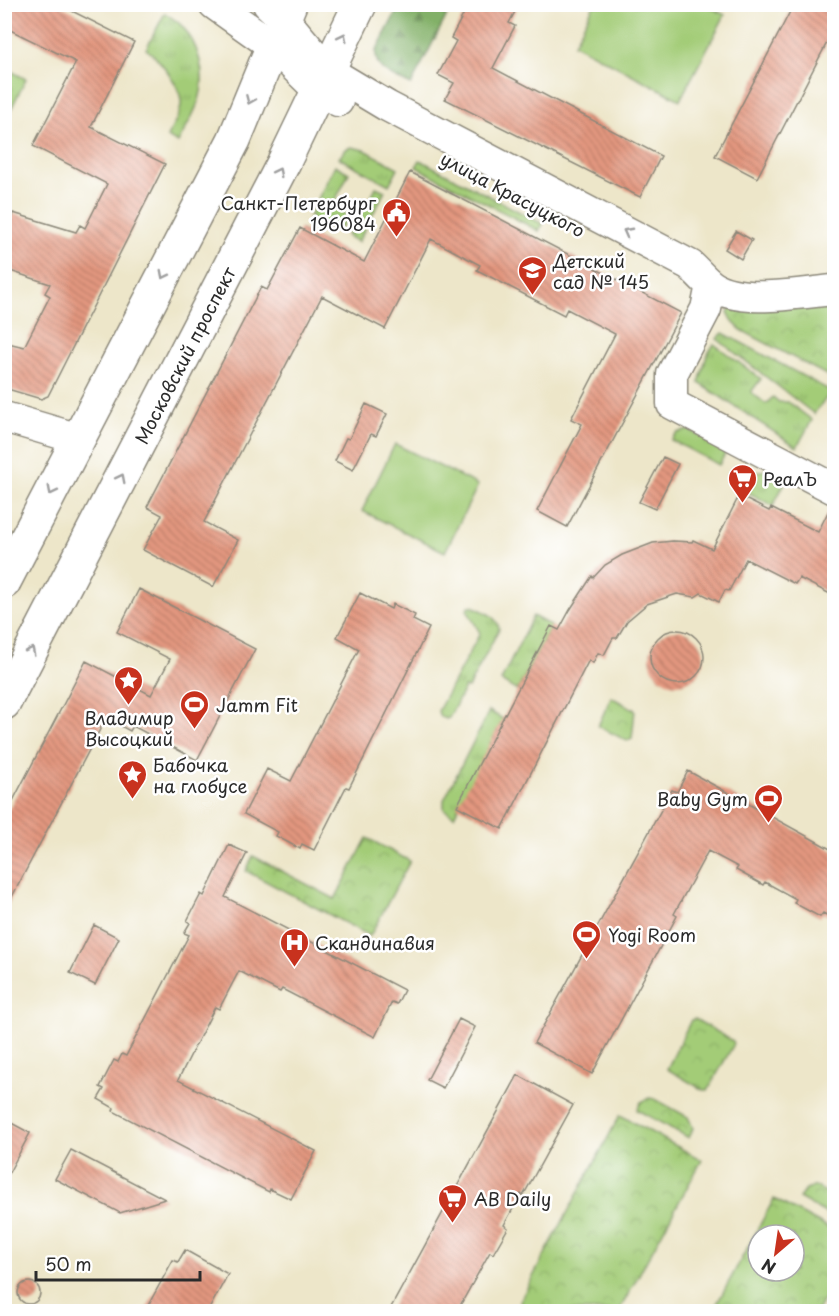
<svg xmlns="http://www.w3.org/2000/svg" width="839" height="1316" font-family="'Playpen Sans',sans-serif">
  <defs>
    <pattern id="grass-tufts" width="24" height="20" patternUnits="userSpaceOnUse" patternTransform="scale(1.5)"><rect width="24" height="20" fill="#a3cc77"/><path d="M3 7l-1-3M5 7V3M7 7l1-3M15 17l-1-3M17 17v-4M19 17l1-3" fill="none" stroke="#8caf67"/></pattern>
    <pattern id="forest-firs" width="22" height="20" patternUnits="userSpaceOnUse" patternTransform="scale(1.5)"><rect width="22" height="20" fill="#82b068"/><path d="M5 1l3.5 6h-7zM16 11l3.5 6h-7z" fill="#6b8f56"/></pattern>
    <pattern id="park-crowns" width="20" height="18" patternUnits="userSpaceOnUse" patternTransform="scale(1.5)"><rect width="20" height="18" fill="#a3cc77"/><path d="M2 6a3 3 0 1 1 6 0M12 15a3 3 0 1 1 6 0" fill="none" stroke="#8caf67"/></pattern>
    <pattern id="building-back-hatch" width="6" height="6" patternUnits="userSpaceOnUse" patternTransform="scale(1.5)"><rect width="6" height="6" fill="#e3977f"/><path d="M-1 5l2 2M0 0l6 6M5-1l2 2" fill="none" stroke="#b87b68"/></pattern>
  </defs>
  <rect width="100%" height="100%" fill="#fff"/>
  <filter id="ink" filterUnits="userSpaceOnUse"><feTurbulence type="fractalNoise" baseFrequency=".0167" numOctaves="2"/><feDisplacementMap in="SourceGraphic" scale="12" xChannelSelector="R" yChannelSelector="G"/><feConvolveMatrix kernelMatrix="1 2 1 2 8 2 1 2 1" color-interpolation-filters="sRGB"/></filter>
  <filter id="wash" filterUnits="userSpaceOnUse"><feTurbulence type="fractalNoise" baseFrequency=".008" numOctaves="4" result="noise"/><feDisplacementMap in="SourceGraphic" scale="24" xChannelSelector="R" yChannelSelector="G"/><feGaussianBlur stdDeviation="1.35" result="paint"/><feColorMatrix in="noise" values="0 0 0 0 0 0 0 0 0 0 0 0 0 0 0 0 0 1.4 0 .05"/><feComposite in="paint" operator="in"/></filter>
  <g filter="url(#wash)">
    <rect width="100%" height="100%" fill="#ede6c9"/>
    <path fill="url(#grass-tufts)" stroke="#677c51" stroke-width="1.5" d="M 165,13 C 170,17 176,20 180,24 C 199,43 207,75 199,100 C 194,115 185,129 178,143 L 167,137 C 172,127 182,113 181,101 C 180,85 159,58 146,49 Z
      M 351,147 L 365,150 L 398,168 L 389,185 L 339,158 L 346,149 Z
      M 420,160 L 543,224 L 539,231 L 416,167 Z
      M 335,165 L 349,173 L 332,207 L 349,216 L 338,231 L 309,217 Z
      M 376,187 L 385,191 L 358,242 L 347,236 L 361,208 L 365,209 Z
      M 723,333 L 831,391 C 826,400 819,406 814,414 L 717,339 Z
      M 714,344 L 761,379 L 751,392 L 766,404 L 773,397 L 779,402 L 788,402 L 812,420 L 797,447 L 699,383 L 707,355 Z
      M 689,430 L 727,450 L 719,465 L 671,440 L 677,433 Z
      M 766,470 L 786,480 L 773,506 L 740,488 L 741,486 L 739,485 L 737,487 L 733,484 L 737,475 Z
      M 469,606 L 473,606 C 482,611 498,616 499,629 L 468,688 L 465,687 L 449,718 L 446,719 L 440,717 L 438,711 L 480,633 L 467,610 Z
      M 533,616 L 551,626 L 517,691 L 501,681 Z
      M 489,711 L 503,719 L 454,816 L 444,809 L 444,800 Z"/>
    <path fill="url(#forest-firs)" stroke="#566e4a" stroke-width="1.5" d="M 400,5 L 427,5 L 447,15 L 411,85 C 395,77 374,72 376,51 Z"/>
    <path fill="url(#park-crowns)" stroke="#677c51" stroke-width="1.5" fill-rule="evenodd" d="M 5,68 L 26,79 L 5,121 Z
      M 834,300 L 834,379 L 741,330 L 733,322 L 728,312 L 732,305 Z
      M 611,697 L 635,710 L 632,738 L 627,741 L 598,726 Z
      M 367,838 L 410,861 L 370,936 L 246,871 L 253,856 L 335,899 Z
      M 695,1019 L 733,1041 L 734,1044 L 708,1090 L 703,1090 L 667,1069 L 691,1020 Z
      M 649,1098 L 655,1099 L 688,1117 L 693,1128 L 689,1138 L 637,1110 L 641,1102 Z
      M 620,1115 L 702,1160 L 619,1311 L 522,1311 L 520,1301 L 522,1297 Z
      M 812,1187 L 817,1187 L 834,1197 L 834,1218 L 799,1198 L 806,1189 Z
      M 774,1199 L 834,1231 L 834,1280 L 817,1311 L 713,1311 ZM 758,1235 L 794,1235 L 794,1271 L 758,1271 Z"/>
    <path fill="#a3cc77" stroke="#677c51" stroke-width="1.5" d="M 594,5 L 706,5 L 725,15 L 680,100 L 574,44 Z
      M 395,444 L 478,485 L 445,552 L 362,511 Z"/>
    <g id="blocks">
      <path fill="url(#building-back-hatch)" d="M 4,4 L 58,4 L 134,42 L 91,127 L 165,164 L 48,396 L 41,399 L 4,388 L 4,342 L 24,347 L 50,296 L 45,293 L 50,284 L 4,269 L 4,241 L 13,213 L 76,232 L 80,225 L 85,228 L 107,184 L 33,146 L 76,62 L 4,27 Z
        M 469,4 L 519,4 L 509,23 L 515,26 L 493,68 L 661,156 L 640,197 L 445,99 L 454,83 L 438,75 L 456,41 L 451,38 Z
        M 794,4 L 834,4 L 834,29 L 757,178 L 715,156 Z
        M 410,172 L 681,313 L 567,527 L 537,511 L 582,424 L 571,419 L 615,334 L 567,309 L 564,315 L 477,270 L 480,265 L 431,239 L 385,329 L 322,296 L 204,522 L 238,540 L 213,587 L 143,550 L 162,515 L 147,507 L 261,287 L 267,290 L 300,228 L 364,262 Z
        M 736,231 L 752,240 L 741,259 L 725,249 Z
        M 366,404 L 387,414 L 376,436 L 371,434 L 353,470 L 335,461 L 346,438 L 349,439 Z
        M 663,457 L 678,464 L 655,509 L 639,502 Z
        M 739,496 L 769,511 L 771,508 L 818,532 L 831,506 L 834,506 L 834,596 L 799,578 L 795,584 L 746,559 L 729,591 L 725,590 L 719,602 L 701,593 L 695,597 L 677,594 L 647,604 L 627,621 L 617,638 L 613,638 L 604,655 L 598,653 L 593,663 L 589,660 L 502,829 L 457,806 L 551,626 L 559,630 L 570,610 L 592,576 L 593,578 L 605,565 L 622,555 L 653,543 L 673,541 L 692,542 L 693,540 L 712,549 Z
        M 139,589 L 255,649 L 197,760 L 133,726 L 130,731 L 106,718 L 4,912 L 4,818 L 86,661 L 151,695 L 170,659 L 117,632 Z
        M 360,593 L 391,609 L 393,604 L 415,615 L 413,620 L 429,628 L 349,788 L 346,787 L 314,850 L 302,844 L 300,849 L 276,836 L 278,832 L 244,814 L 267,769 L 291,781 L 359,649 L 337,637 Z
        M650 657a27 27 0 1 1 54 0a27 27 0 1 1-54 0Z
        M 688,771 L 834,851 L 834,919 L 823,913 L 820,917 L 794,903 L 796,899 L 765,882 L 763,885 L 736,870 L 738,867 L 708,851 L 674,914 L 677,916 L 592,1074 L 534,1043 L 672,790 L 677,792 Z
        M 229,845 L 247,853 L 225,897 L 404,990 L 397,1004 L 392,1002 L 375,1037 L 282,989 L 280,992 L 239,971 L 219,1009 L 215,1007 L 178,1080 L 316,1151 L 291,1199 L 270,1189 L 269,1192 L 113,1111 L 114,1108 L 98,1099 L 104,1089 L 100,1087 L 114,1060 L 118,1062 L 122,1054 L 126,1056 L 189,935 L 184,933 L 190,923 L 187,921 L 201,894 L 204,896 Z
        M 94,925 L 119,938 L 95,985 L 70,973 Z
        M 459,1019 L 475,1027 L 443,1088 L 427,1080 Z
        M 518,1075 L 573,1105 L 523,1196 L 521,1194 L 504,1225 L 508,1228 L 493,1254 L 490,1252 L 457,1311 L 389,1311 Z
        M 4,1119 L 30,1133 L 4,1182 Z
        M 71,1150 L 165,1199 L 120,1213 L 55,1179 Z
        M 185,1250 L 228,1274 L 208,1311 L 145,1311 L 173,1260 L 178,1262 Z
        M18 1293a11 11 0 1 1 22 0a11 11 0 1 1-22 0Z"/>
    </g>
  </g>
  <g filter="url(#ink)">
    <use href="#blocks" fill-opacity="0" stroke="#8c887a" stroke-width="1.5"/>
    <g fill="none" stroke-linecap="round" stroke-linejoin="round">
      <defs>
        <path id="minor" d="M 214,4 L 273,46 L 318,90 L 338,101
          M 268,4 L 284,19 L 327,70 L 387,106 L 690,265 C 697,271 703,279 711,285 C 740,305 800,293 834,290
          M 711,285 L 706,309 L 672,374 L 672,404 L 834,489
          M 4,417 L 79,439"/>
        <g id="major">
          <path d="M 4,582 L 234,140 L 290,4"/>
          <path id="s1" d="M 4,703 L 283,164 L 360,4"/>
        </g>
      </defs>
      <use href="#minor" stroke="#8c887a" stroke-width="33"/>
      <use href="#major" stroke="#8c887a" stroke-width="36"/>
      <use href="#minor" stroke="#fff" stroke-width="30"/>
      <use href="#major" stroke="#fff" stroke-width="33"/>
    </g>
    <defs><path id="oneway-chevron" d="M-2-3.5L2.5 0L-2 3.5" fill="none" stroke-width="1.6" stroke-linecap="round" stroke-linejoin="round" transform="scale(1.5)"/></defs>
    <g stroke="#a0a0a0">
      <use href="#oneway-chevron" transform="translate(343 37) rotate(-63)"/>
      <use href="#oneway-chevron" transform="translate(250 100) rotate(113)"/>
      <use href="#oneway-chevron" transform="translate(278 172) rotate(-63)"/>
      <use href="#oneway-chevron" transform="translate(627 232) rotate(-152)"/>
      <use href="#oneway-chevron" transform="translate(164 275) rotate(117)"/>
      <use href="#oneway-chevron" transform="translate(121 478) rotate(-63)"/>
      <use href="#oneway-chevron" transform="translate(52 491) rotate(117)"/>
      <use href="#oneway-chevron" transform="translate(31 651) rotate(-63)"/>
    </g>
  </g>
  <defs>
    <symbol id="civic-pin" viewBox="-11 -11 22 30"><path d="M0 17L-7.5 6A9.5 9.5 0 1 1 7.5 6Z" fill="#c8321e" stroke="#fff"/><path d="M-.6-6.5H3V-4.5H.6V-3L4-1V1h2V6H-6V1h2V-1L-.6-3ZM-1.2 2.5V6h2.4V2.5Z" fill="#fff"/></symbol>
    <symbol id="school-pin" viewBox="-11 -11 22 30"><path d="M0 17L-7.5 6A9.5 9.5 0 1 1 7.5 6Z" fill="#c8321e" stroke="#fff"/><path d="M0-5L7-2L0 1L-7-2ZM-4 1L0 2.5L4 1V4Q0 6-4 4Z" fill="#fff"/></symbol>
    <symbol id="supermarket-pin" viewBox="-11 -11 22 30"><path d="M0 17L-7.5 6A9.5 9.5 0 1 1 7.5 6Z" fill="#c8321e" stroke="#fff"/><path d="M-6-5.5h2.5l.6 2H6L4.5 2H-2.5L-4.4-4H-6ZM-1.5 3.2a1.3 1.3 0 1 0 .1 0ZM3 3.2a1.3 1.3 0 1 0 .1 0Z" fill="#fff"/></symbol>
    <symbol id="sight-pin" viewBox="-11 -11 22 30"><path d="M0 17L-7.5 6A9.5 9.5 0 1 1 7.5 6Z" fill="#c8321e" stroke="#fff"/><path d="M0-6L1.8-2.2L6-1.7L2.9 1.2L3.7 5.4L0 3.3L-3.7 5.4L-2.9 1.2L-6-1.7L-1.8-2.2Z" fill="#fff"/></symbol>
    <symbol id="stadium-pin" viewBox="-11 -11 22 30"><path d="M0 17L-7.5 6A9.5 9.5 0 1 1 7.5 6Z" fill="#c8321e" stroke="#fff"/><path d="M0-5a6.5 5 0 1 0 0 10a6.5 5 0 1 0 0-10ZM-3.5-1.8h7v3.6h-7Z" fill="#fff"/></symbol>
    <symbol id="hospital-pin" viewBox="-11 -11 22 30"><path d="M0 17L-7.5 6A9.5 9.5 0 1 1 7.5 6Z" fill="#c8321e" stroke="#fff"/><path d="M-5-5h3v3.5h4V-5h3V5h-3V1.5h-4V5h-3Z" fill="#fff"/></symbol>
  </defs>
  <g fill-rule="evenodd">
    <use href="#civic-pin" x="380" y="196" width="33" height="45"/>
    <use href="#school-pin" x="516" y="254" width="33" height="45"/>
    <use href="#supermarket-pin" x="726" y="462" width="33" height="45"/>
    <use href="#sight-pin" x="112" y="664" width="33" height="45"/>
    <use href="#stadium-pin" x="178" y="688" width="33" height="45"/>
    <use href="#sight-pin" x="116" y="758" width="33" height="45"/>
    <use href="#stadium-pin" x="752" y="782" width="33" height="45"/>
    <use href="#stadium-pin" x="570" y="918" width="33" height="45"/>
    <use href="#hospital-pin" x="278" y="926" width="33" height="45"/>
    <use href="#supermarket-pin" x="436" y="1182" width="33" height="45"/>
  </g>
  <g text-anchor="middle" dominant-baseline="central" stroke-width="5" stroke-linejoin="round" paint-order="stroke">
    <g font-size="18" fill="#2b2b2b" stroke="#fff">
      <text transform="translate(513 194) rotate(28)">улица Красуцкого</text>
      <text stroke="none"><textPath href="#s1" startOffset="392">Московский проспект</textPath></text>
    </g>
    <g font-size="18" fill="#2b2b2b" stroke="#fff" text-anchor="start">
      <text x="376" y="202" text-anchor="end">Санкт-Петербург<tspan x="376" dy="21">196084</tspan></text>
      <text x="553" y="260">Детский<tspan x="553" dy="21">сад № 145</tspan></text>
      <text x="763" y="478">РеалЪ</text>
      <text x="216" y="704">Jamm Fit</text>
      <text x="129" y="717" text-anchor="middle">Владимир<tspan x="129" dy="21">Высоцкий</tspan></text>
      <text x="153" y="764">Бабочка<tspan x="153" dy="21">на глобусе</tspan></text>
      <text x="748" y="798" text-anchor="end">Baby Gym</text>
      <text x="608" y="934">Yogi Room</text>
      <text x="315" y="942">Скандинавия</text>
      <text x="474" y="1198">АВ Daily</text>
    </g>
  </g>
  <rect width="839" height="1316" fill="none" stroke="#fff" stroke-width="24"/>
  <g transform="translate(776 1253) rotate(209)"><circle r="28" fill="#ffffff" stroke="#aaaaaa" stroke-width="1.5"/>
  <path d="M0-4.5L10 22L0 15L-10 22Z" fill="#c8321e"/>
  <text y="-9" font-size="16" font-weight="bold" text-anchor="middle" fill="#2b2b2b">N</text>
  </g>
  <path d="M36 1271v9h164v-9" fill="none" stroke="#2b2b2b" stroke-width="3"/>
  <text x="45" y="1271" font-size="18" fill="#2b2b2b" stroke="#ffffff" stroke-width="4.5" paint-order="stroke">50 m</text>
</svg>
